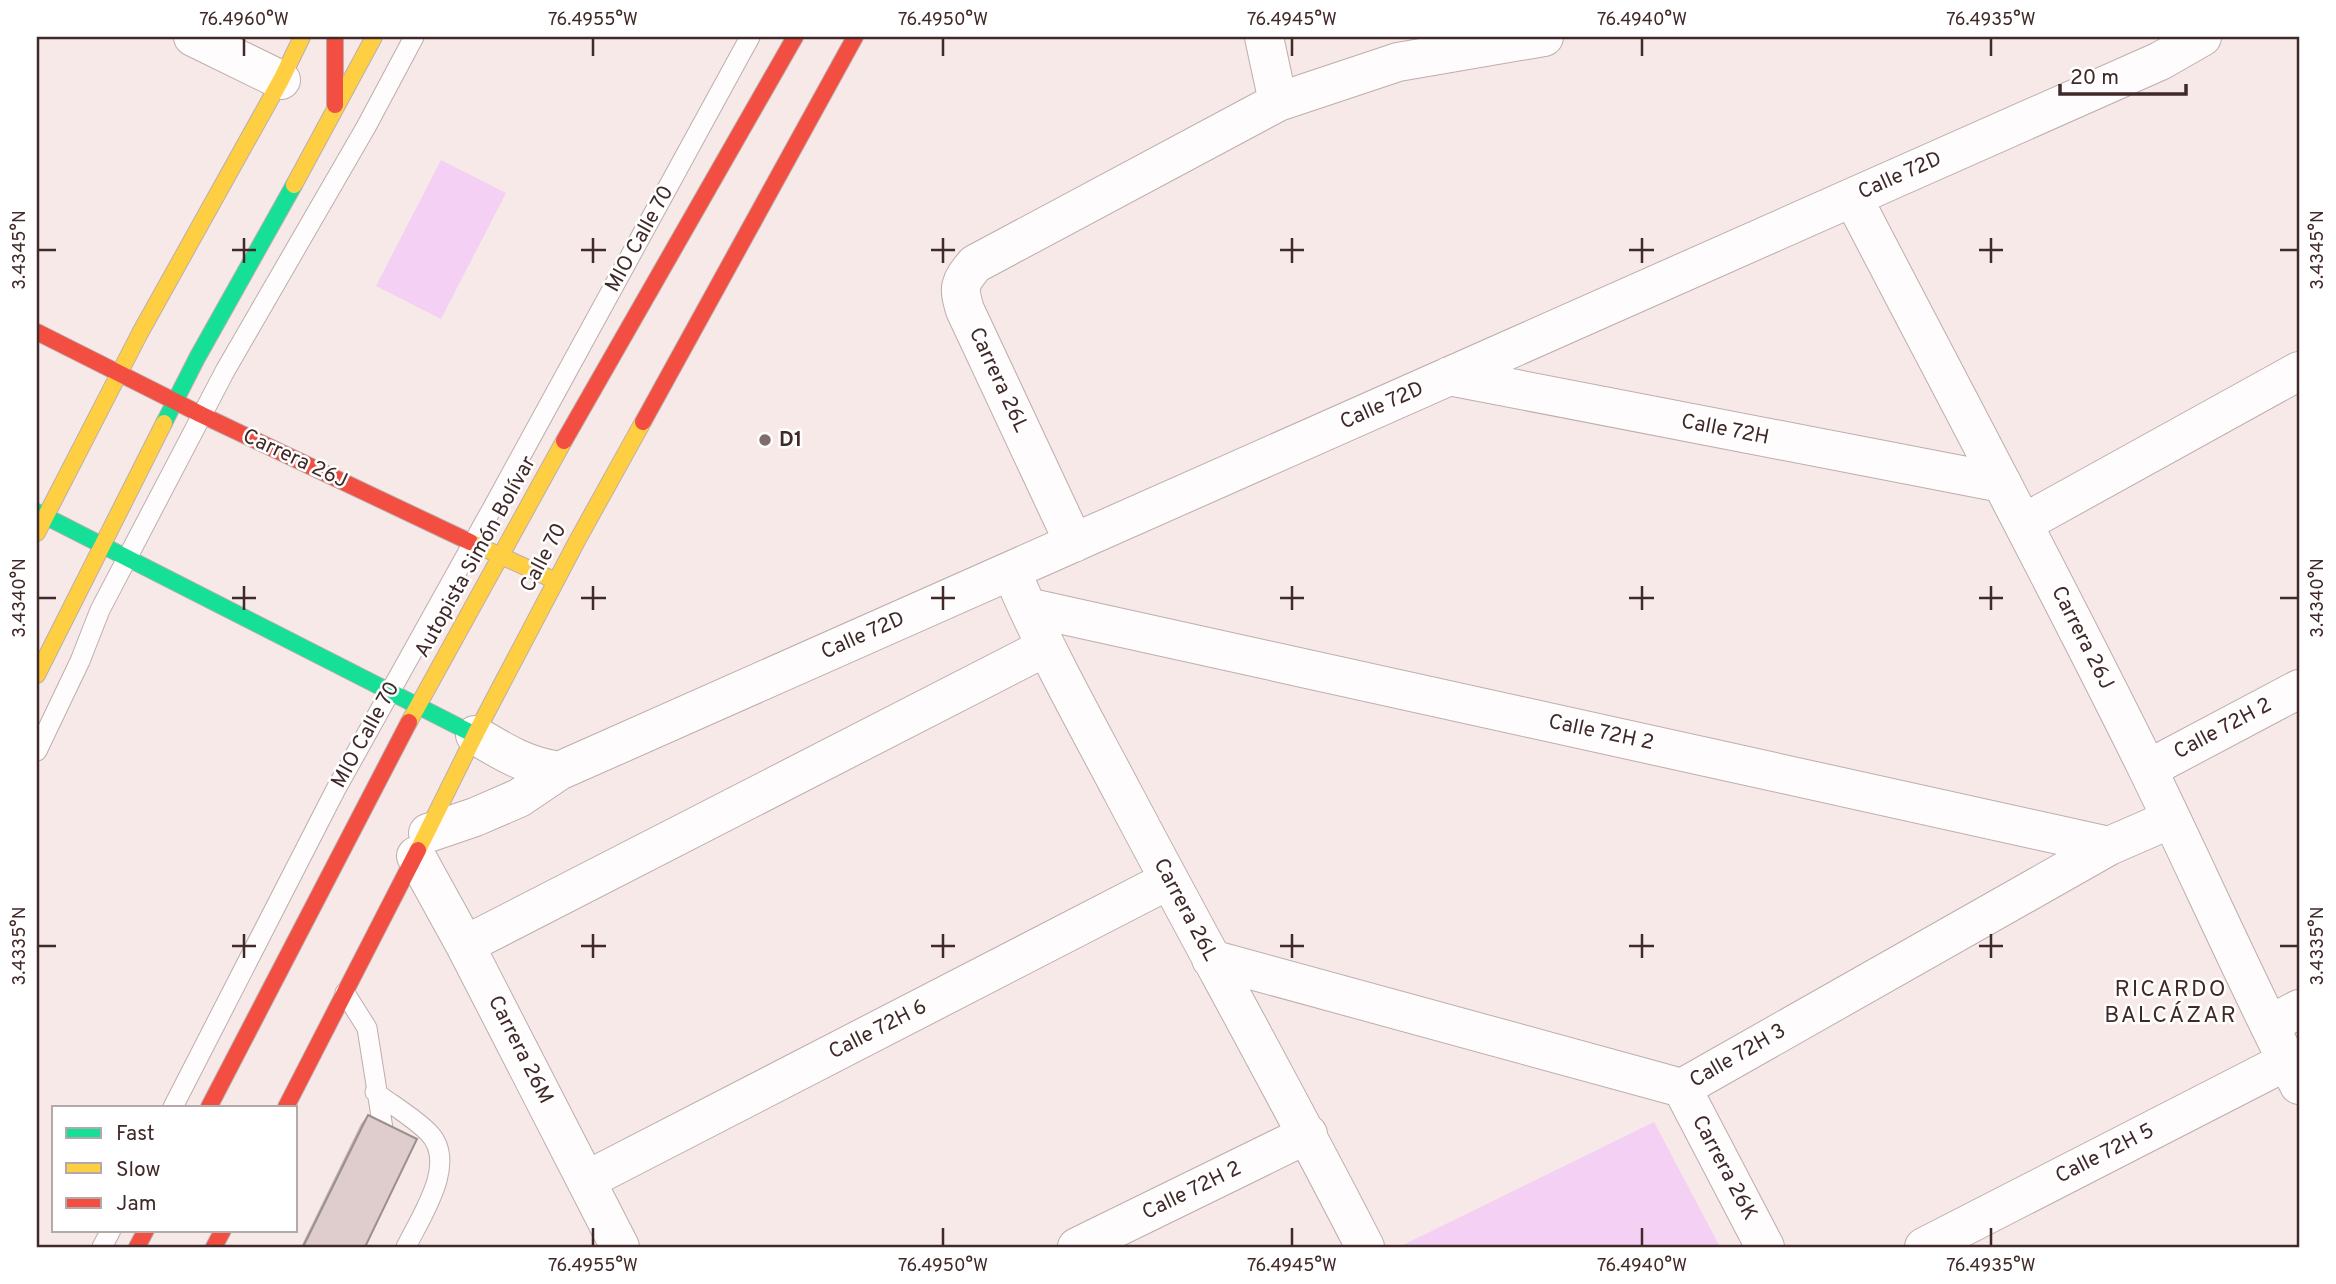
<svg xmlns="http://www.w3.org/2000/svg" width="2336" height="1284" font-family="Overpass,sans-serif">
  <rect width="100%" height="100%" fill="#f6e9e8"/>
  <path fill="#f4d0f4" d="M 441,160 L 506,193 L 441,319 L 376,286 Z
    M 1654,1122 L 1720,1247 L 1399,1247 Z"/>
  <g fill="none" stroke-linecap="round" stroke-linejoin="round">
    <defs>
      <path id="lane" d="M 37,751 L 80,661 L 100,610 L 225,371 L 366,127 L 414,37
        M 345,993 L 367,1028 L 384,1135
        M 375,1092 C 392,1105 413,1117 428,1132 C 459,1162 421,1216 406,1247
        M 173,1107 L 336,789 L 493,507 L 750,37
        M 102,1247 L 111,1230"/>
      <path id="street" d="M 193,37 L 281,80
        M 1264,37 L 1278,102
        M 1853,198 C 1951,387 2052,575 2146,766 C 2198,872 2245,980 2299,1085
        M 1449,376 L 2002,483
        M 2024,523 L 2299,371
        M 1074,543 L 965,310 C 958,287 959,283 975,264 L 1278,102 L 1398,62 L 1544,37
        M 1019,589 C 1050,659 1087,725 1123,793 C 1203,945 1287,1094 1365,1247
        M 1027,607 L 2109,846 L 2171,819
        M 475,735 C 505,753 524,765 559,771
        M 2148,769 L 2299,689
        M 428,833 L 475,817 L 519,798 L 559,771 L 2160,61 L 2202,37
        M 416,856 L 465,945 L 620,1247
        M 465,945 L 1046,647
        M 1211,959 L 1682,1088 L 2109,846
        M 2269,1025 L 2299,1009
        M 1682,1088 L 1765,1247
        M 587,1180 L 1169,880
        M 1077,1247 L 1308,1134
        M 1924,1247 L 2287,1061"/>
      <path id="fast" d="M 164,423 L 197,358 L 294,185
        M 37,512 L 475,735"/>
      <path id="slow" d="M 294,185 L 374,37
        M 37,533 L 140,333 L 281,80 L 302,37
        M 470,542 L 556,581
        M 37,675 L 164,423
        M 409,722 L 564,441
        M 418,850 L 475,735 L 577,541 L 643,422"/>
      <path id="jam" d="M 335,37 L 335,105
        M 37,332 L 202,415 L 470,542
        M 643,422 L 855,37
        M 564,441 L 795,37
        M 209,1107 L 409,722
        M 286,1107 L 418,850
        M 137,1247 L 146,1230
        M 214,1247 L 223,1230"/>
    </defs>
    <use href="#lane" stroke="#bdaead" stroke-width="21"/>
    <use href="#street" stroke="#bdaead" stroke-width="40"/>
    <use href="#fast" stroke="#bdaead" stroke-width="18"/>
    <use href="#slow" stroke="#bdaead" stroke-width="18"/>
    <use href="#jam" stroke="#bdaead" stroke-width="18"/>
    <use href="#lane" stroke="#fefcfc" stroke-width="19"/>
    <use href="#street" stroke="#fefcfc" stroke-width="38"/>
    <use href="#fast" stroke="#16e098" stroke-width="16"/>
    <use href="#slow" stroke="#ffcf43" stroke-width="16"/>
    <use href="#jam" stroke="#f24e42" stroke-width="16"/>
  </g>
  <path fill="#bfb0af" d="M 368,1115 L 365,1247 L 301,1247 L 361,1124 Z"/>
  <path fill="#decdcc" stroke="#9b908f" stroke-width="2" d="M 368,1115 L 417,1139 L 365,1247 L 303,1247 Z"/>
  <path fill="none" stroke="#402928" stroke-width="2.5" d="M 244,38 L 244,56M 593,38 L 593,56M 943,38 L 943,56M 1292,38 L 1292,56M 1642,38 L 1642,56M 1991,38 L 1991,56M 244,238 L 244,263M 593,238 L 593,263M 943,238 L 943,263M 1292,238 L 1292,263M 1642,238 L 1642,263M 1991,238 L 1991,263M 38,250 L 56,250M 232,250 L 256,250M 581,250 L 606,250M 931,250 L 955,250M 1280,250 L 1304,250M 1629,250 L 1654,250M 1979,250 L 2003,250M 2280,250 L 2298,250M 244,586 L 244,610M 593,586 L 593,610M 943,586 L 943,610M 1292,586 L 1292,610M 1642,586 L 1642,610M 1991,586 L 1991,610M 38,598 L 56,598M 232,598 L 256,598M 581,598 L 606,598M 931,598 L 955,598M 1280,598 L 1304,598M 1629,598 L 1654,598M 1979,598 L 2003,598M 2280,598 L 2298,598M 244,934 L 244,958M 593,934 L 593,958M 943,934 L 943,958M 1292,934 L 1292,958M 1642,934 L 1642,958M 1991,934 L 1991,958M 38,946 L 56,946M 232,946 L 256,946M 581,946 L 606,946M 931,946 L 955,946M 1280,946 L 1304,946M 1629,946 L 1654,946M 1979,946 L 2003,946M 2280,946 L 2298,946M 593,1228 L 593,1246M 943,1228 L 943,1246M 1292,1228 L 1292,1246M 1642,1228 L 1642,1246M 1991,1228 L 1991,1246"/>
  <circle fill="#806c6b" stroke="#fff" stroke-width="2.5" cx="765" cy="440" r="7"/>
  <g text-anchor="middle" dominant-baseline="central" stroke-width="5" stroke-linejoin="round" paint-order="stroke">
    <g font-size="21" fill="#402928" stroke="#fff">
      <text transform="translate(1900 176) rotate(-24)">Calle 72D</text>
      <text transform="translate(640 239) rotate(-61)">MIO Calle 70</text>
      <text transform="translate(998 380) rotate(65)">Carrera 26L</text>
      <text transform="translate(1382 406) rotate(-24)">Calle 72D</text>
      <text transform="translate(1725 430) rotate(11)">Calle 72H</text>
      <text transform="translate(295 459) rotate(25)">Carrera 26J</text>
      <text transform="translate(476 557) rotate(-61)">Autopista Simón Bolívar</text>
      <text transform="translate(544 558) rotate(-62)">Calle 70</text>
      <text transform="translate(863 636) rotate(-24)">Calle 72D</text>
      <text transform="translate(2082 638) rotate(63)">Carrera 26J</text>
      <text transform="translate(2223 729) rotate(-28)">Calle 72H 2</text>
      <text transform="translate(1601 733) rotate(12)">Calle 72H 2</text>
      <text transform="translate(366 735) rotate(-61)">MIO Calle 70</text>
      <text transform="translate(1185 910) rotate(62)">Carrera 26L</text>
      <text transform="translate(878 1030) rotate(-27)">Calle 72H 6</text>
      <text transform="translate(520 1050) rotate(63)">Carrera 26M</text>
      <text transform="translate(1738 1056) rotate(-30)">Calle 72H 3</text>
      <text transform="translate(2105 1154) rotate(-27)">Calle 72H 5</text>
      <text transform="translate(1724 1168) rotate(62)">Carrera 26K</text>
      <text transform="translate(1192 1191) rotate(-26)">Calle 72H 2</text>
    </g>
    <g font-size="21" font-weight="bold" fill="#402928" stroke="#fff" text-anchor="start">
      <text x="779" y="440">D1</text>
    </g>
    <g font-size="23" letter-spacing="2" fill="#402928" stroke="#fff">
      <text x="2171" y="990">RICARDO<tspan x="2171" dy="26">BALCÁZAR</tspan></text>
    </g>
  </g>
  <rect width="2336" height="1284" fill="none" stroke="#ffffff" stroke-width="77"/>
  <rect x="52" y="1106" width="245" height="126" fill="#ffffff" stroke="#b3a9a9" stroke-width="2"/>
  <rect x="66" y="1128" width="35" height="10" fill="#16e098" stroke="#b3a9a9" stroke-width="2"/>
  <text x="116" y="1140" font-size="21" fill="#402928">Fast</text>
  <rect x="66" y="1163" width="35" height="10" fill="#ffcf43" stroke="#b3a9a9" stroke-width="2"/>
  <text x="116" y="1176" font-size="21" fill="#402928">Slow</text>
  <rect x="66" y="1198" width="35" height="10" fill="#f24e42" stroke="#b3a9a9" stroke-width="2"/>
  <text x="116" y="1210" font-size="21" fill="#402928">Jam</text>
  <path d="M2060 84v10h126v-10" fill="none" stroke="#402928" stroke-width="3.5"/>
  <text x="2070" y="84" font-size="21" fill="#402928" stroke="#ffffff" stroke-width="5" paint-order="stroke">20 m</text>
  <rect x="38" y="38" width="2260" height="1208" fill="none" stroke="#402928" stroke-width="2.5"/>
  <g font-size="18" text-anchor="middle" fill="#402928">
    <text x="244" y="25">76.4960°W</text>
    <text x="593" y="25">76.4955°W</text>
    <text x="943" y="25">76.4950°W</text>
    <text x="1292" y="25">76.4945°W</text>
    <text x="1642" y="25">76.4940°W</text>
    <text x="1991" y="25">76.4935°W</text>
    <text transform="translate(19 250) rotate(-90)" y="6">3.4345°N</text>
    <text transform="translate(2317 250) rotate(-90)" y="6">3.4345°N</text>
    <text transform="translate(19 598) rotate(-90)" y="6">3.4340°N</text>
    <text transform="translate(2317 598) rotate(-90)" y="6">3.4340°N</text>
    <text transform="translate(19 946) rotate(-90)" y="6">3.4335°N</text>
    <text transform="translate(2317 946) rotate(-90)" y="6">3.4335°N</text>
    <text x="593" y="1271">76.4955°W</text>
    <text x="943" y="1271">76.4950°W</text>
    <text x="1292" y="1271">76.4945°W</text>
    <text x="1642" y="1271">76.4940°W</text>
    <text x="1991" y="1271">76.4935°W</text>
  </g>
</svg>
